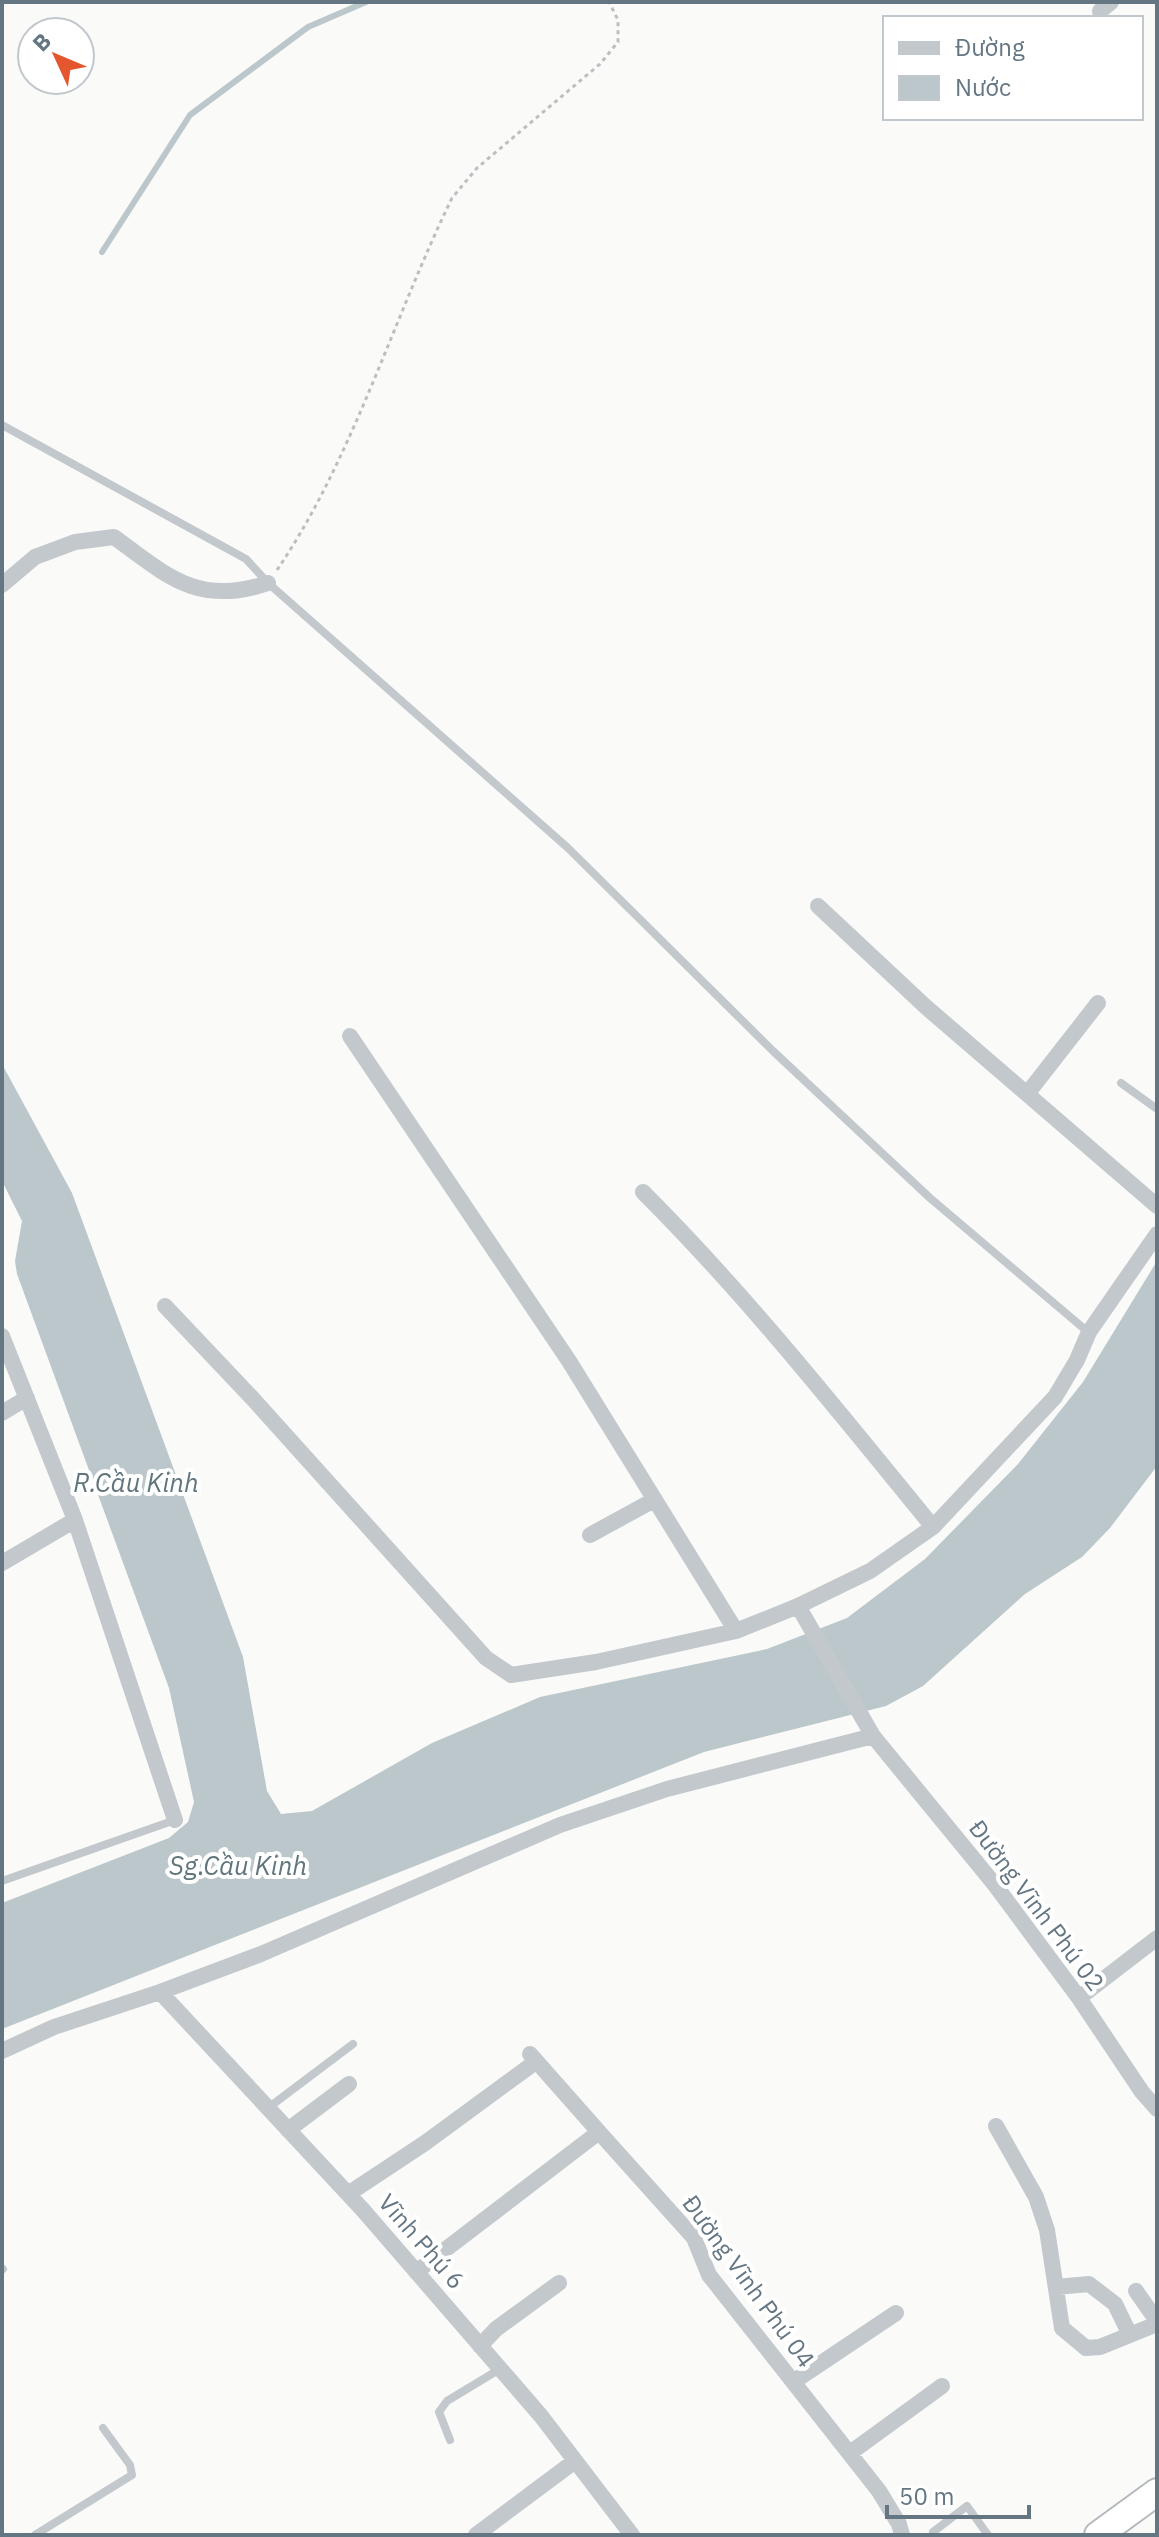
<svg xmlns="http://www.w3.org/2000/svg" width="1159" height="2537" font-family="'IBM Plex Sans',sans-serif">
  <rect width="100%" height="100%" fill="#fafaf8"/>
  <path fill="#bbc7cb" d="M 2,1064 L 72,1193 L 243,1657 L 267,1791 L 281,1814 L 312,1811 L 432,1743 L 540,1697 L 767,1649 L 847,1618 L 925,1559 L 1018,1464 L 1083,1382 L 1157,1261 L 1157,1466 L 1110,1528 L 1082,1557 L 1025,1594 L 923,1686 L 886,1706 L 704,1752 L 2,2029 L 2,1903 L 169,1838 L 188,1822 L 194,1802 L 169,1688 L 17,1274 L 15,1261 L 22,1221 L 2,1181 Z"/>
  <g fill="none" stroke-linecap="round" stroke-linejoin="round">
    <path stroke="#bbc7cb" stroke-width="6" d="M 102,252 L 190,115 L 308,27 L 366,2"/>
    <defs>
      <path id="trunk" d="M 1098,2535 L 1157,2492"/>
    </defs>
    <use href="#trunk" stroke="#b4b9bd" stroke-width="30"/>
    <path stroke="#bbbfc2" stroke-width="3" stroke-dasharray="4 4" stroke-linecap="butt" d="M 277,570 C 352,460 393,319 452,198 L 477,168 L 600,64 L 618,42 L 618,20 L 609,2"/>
    <path stroke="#c3c8cc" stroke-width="8" d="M 2,425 L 246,559 L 268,583 L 568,848 L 773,1051 L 930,1198 L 1088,1332
      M 1121,1083 L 1157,1109
      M 2,1881 L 175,1820
      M 268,2108 L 353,2044
      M 2,2270 L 3,2269
      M 450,2440 L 439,2412 L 447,2401 L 500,2369
      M 933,2532 L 967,2506 L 988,2535
      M 35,2535 L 132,2475 L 130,2465 L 103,2428"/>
    <path stroke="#c3c8cc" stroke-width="16" d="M 1100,11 L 1111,2
      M 2,585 L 35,557 L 75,542 L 114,537 C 166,575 198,607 268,583
      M 818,906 L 926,1007 L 1157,1206
      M 350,1036 L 569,1361 L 736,1631
      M 1027,1094 L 1098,1003
      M 643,1192 C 748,1297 839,1412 933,1527
      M 1157,1234 L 1089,1332 L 1077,1360 L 1055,1397 L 933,1527 L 870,1571 L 798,1606 L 873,1736 L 995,1885 L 1079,1998 L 1142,2092 L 1157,2109
      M 165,1306 L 254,1400 L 486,1658 L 511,1675 L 596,1662 L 736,1631 L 798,1606
      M 2,1336 L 75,1520 L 175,1820
      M 2,1413 L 27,1398
      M 590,1535 L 654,1500
      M 2,1563 L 75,1520
      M 160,1992 L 363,2210 L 541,2416 L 632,2535
      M 1079,1998 L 1157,1938
      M 2,2051 L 54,2027 L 160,1992 L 261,1954 L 560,1825 L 667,1789 L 873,1736
      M 530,2054 L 599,2132
      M 996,2126 L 1036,2197 L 1047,2230 L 1062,2328 L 1086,2348 L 1100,2347 L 1157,2324
      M 288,2130 L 349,2084
      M 348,2194 L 425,2143 L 530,2066
      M 416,2272 L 599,2132 L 694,2238 L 709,2275 L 879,2491 L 899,2524 L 902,2535
      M 1056,2287 L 1089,2284 L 1115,2304 L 1130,2335
      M 1136,2291 L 1157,2321
      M 480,2346 L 496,2329 L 559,2283
      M 793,2382 L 896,2313
      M 850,2453 L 942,2386
      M 476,2535 L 575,2461"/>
    <use href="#trunk" stroke="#fff" stroke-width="26"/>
  </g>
  <g text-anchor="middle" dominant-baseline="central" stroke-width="8" stroke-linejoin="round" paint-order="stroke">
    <g font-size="24" fill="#657683" stroke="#fff">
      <text transform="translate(1037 1905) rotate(53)">Đường Vĩnh Phú 02</text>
      <text transform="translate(422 2241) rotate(49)">Vĩnh Phú 6</text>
      <text transform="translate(749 2281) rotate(54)">Đường Vĩnh Phú 04</text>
    </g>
    <g font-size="26" font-style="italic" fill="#60757c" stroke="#fff">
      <text x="136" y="1482">R.Cầu Kinh</text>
      <text x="238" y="1865">Sg.Cầu Kinh</text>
    </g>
  </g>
  <rect width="1159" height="2537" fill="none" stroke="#657683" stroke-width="8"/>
  <rect x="883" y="16" width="260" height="104" fill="#ffffff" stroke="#c1c8cd" stroke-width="2"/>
  <rect x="899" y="42" width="40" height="12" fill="#c3c8cc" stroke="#c1c8cd" stroke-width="2"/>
  <text x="955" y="56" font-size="24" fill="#657683">Đường</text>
  <rect x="899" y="76" width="40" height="24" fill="#bbc7cb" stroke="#c1c8cd" stroke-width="2"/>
  <text x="955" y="96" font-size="24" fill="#657683">Nước</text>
  <g transform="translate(56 56) rotate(314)"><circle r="38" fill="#ffffff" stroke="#c1c8cd" stroke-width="2"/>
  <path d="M0-6L14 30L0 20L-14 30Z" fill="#e4572e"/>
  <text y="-12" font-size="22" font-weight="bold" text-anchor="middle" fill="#657683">B</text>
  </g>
  <path d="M887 2505v12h142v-12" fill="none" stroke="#657683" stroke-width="4"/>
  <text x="899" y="2505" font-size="24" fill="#657683" stroke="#ffffff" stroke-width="6" paint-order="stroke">50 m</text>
</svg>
